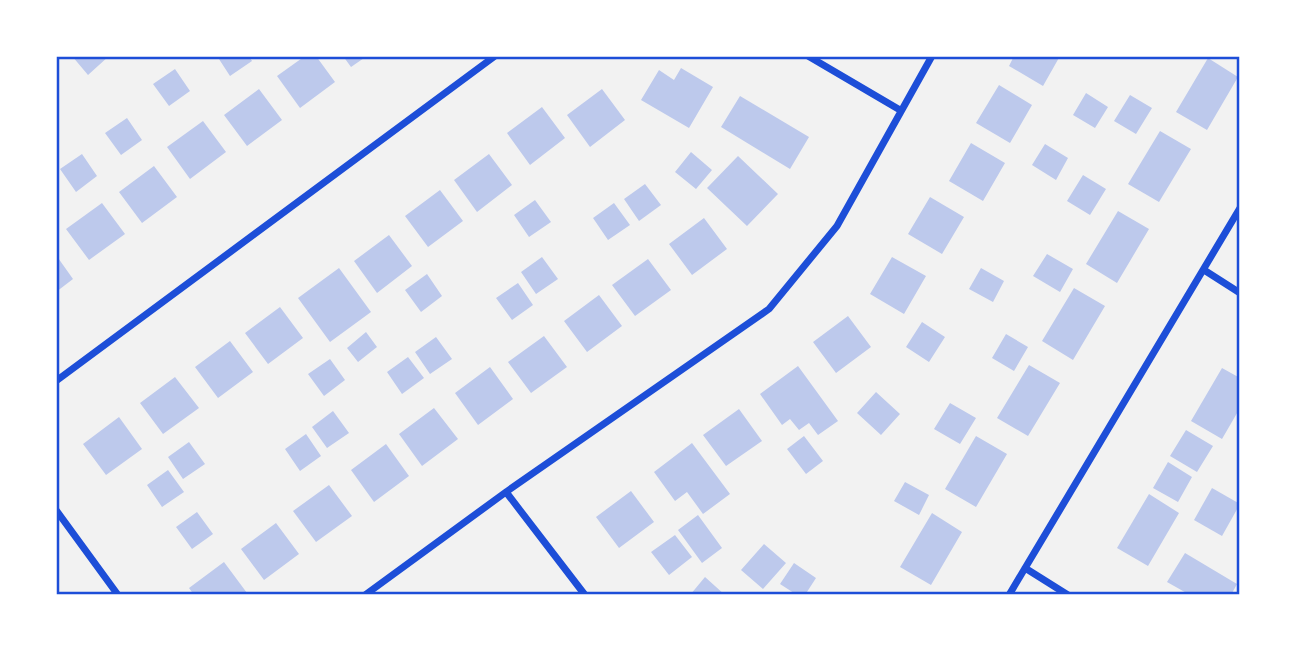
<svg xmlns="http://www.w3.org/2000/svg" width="1296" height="651" font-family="'Fira Sans Condensed',sans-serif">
  <rect width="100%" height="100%" fill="#f2f2f2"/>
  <path fill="#bdc9ec" d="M 72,56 L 109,56 L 88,75 Z
    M 217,56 L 249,56 L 252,61 L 230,76 Z
    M 305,56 L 316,56 L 335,82 L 300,108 L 277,76 Z
    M 343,56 L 367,56 L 351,67 Z
    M 1014,56 L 1060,56 L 1043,86 L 1009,66 Z
    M 1208,58 L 1238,77 L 1207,130 L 1176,112 Z
    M 681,68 L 713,87 L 689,128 L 641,100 L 659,70 L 674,80 Z
    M 175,69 L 190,91 L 169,106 L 153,84 Z
    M 999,85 L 1032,105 L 1010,143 L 976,123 Z
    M 259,89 L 282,120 L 247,146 L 224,115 Z
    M 602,89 L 625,120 L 590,147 L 567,115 Z
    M 1086,93 L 1108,107 L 1095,128 L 1073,115 Z
    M 1130,95 L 1152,108 L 1136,134 L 1114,121 Z
    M 740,96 L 809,137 L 790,169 L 721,127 Z
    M 542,107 L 565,138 L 530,165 L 507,133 Z
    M 127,118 L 142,140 L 121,155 L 105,133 Z
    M 203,121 L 226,152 L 190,179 L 167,147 Z
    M 1160,131 L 1191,149 L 1159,202 L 1128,184 Z
    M 971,143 L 1005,163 L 983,201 L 949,181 Z
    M 1045,144 L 1068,158 L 1056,180 L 1032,165 Z
    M 691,152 L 712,170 L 696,189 L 675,172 Z
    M 82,154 L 97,176 L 76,192 L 60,169 Z
    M 489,154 L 512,185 L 477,212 L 454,180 Z
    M 738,156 L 778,194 L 747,226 L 707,188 Z
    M 154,166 L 177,197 L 142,223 L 119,192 Z
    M 1083,175 L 1106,189 L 1090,215 L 1067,201 Z
    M 645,184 L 661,205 L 639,221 L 624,199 Z
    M 440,190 L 463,221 L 428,247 L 405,216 Z
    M 930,197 L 964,217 L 942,254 L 908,234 Z
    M 535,200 L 551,222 L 529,237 L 514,215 Z
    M 102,203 L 125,234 L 89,260 L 66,229 Z
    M 614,203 L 630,225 L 608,240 L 593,218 Z
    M 1118,211 L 1149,229 L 1117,283 L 1086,264 Z
    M 704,218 L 727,249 L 692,275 L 669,244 Z
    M 389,235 L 412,266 L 377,293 L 354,261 Z
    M 1047,254 L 1073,269 L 1060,292 L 1033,276 Z
    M 56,255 L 73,279 L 56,292 Z
    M 542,257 L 558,279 L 536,294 L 521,272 Z
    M 892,257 L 926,276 L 904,314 L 870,294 Z
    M 648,259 L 671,290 L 635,316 L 612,285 Z
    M 339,268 L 371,312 L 330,342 L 298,298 Z
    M 981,268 L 1004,281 L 993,302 L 969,289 Z
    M 427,274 L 442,296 L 421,312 L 405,290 Z
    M 518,283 L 533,305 L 512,320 L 496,298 Z
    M 1074,288 L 1105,306 L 1073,360 L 1042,341 Z
    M 599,295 L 622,326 L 587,352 L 564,321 Z
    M 280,307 L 303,338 L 268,364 L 245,333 Z
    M 848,316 L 871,347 L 836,373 L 813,342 Z
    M 922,322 L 945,337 L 929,362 L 906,347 Z
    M 366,332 L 377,347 L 358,362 L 347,348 Z
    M 1006,334 L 1028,347 L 1014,371 L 992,358 Z
    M 544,336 L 567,367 L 531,393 L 508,362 Z
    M 436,337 L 452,359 L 430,374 L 415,352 Z
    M 230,341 L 253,372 L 218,398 L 195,367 Z
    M 408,357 L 424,378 L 402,394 L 387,372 Z
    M 330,359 L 345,380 L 324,396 L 308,374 Z
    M 1029,365 L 1060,383 L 1028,436 L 997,418 Z
    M 798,366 L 838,421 L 818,435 L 809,423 L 799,430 L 790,419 L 782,425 L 760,394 Z
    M 490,367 L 513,399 L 478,425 L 455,393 Z
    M 1222,368 L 1240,378 L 1240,408 L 1222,439 L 1191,421 Z
    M 175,377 L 199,408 L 163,434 L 140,403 Z
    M 876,392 L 900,414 L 881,435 L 857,413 Z
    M 950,403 L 976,418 L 960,444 L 934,429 Z
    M 434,408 L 458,439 L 422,466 L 399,434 Z
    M 739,409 L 762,441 L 726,466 L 703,435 Z
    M 333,411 L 349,433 L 327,448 L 312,427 Z
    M 119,417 L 142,449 L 106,475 L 83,444 Z
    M 1186,430 L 1213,446 L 1197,472 L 1170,456 Z
    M 306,434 L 321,456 L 300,471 L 285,449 Z
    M 804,436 L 823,461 L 806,474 L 787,449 Z
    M 976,436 L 1007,454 L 976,507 L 945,489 Z
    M 189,442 L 205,464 L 183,479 L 168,457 Z
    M 692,443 L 730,494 L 703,514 L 687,492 L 675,501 L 654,472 Z
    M 386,444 L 409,476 L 374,502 L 351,470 Z
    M 1168,462 L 1192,477 L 1178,502 L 1153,488 Z
    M 168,470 L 184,492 L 162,507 L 147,485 Z
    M 905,482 L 929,495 L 919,515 L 894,501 Z
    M 329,485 L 352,516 L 316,542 L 293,511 Z
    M 1212,488 L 1240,504 L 1222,536 L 1194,520 Z
    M 631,491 L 654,522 L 619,548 L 596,517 Z
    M 1149,494 L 1179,513 L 1148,566 L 1117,548 Z
    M 197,512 L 213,534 L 192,549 L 176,527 Z
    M 932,513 L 962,532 L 931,585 L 900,567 Z
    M 698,515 L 722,548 L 702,563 L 678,530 Z
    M 276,523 L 299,554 L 264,580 L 241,549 Z
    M 675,535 L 692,557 L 669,575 L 651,552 Z
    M 764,544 L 786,563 L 763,589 L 741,570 Z
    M 1185,553 L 1237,584 L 1231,595 L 1190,595 L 1167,582 Z
    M 224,562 L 247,593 L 194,595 L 189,588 Z
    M 794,563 L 816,578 L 805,595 L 797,595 L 780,584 Z
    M 705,577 L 725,595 L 690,595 Z"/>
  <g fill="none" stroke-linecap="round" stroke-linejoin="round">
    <path stroke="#1d4ed8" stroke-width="7" d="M 808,56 L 900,110
      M 1204,270 L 1240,293
      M 56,381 L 495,56
      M 506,492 L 585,595
      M 56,510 L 118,595
      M 1025,568 L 1068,595
      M 365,595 L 506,492 L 769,309 L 837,226 L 932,56
      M 1009,595 L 1240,208"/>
  </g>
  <rect width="1296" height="651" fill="none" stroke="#ffffff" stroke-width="116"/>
  <rect x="58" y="58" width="1180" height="535" fill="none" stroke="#1d4ed8" stroke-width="2.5"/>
</svg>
